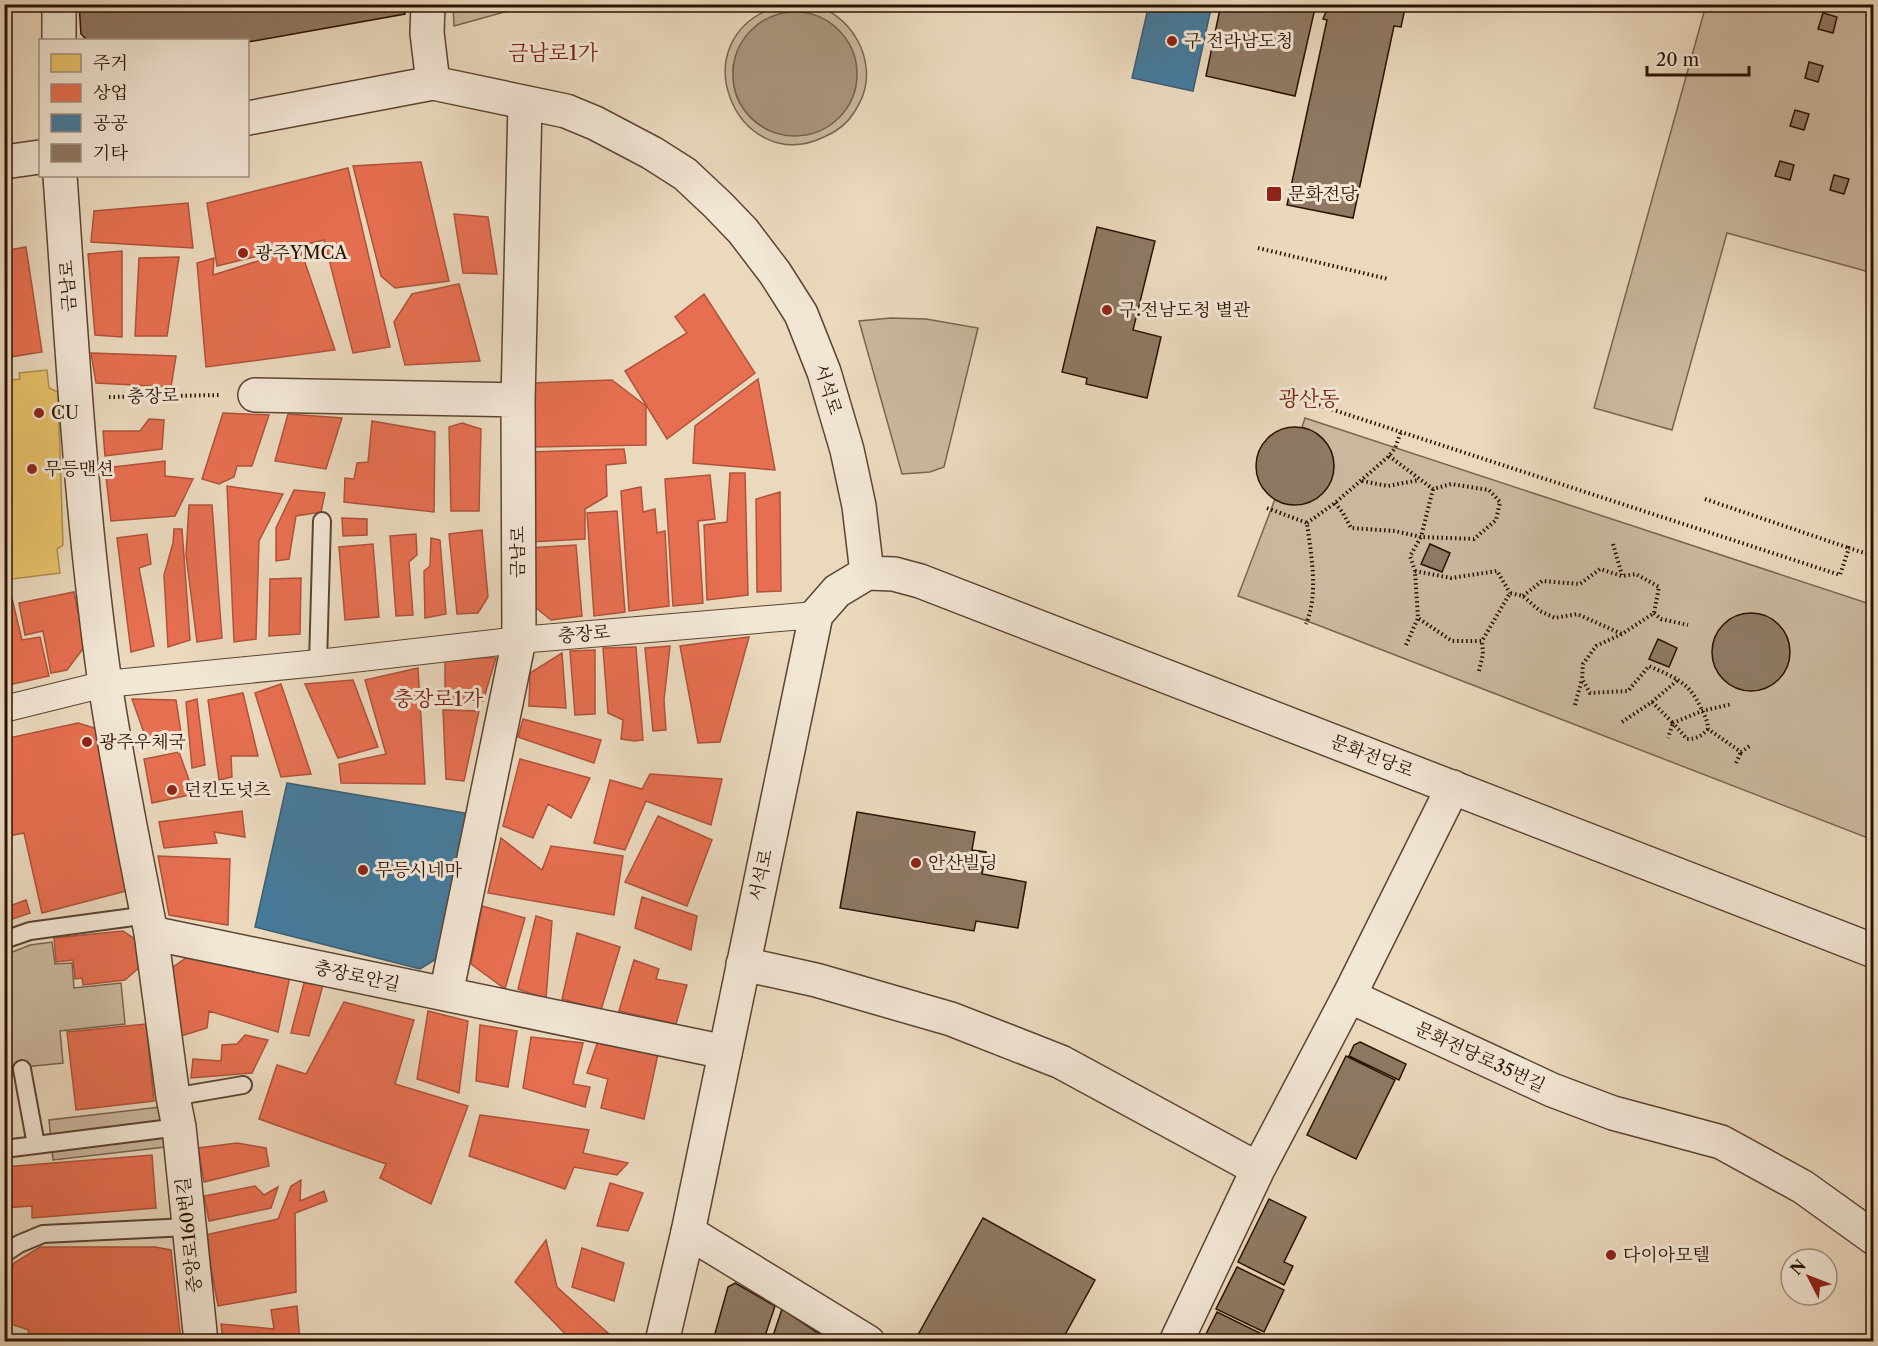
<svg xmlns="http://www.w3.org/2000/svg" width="1878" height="1346" font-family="'Libre Caslon Text','Noto Serif KR',serif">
  <rect width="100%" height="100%" fill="#ebd9be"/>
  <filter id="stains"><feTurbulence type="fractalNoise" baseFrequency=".00333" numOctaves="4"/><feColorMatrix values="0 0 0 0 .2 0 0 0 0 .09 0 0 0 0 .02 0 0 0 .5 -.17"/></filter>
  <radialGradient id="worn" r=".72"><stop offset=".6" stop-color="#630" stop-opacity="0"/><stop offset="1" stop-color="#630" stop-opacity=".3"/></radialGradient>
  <path fill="#cab79e" stroke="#7a6450" stroke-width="1.5" fill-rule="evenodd" d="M 453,5 L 453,4 L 530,5 L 454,26 Z
    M 782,5 C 792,5 804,3 814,5 C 851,15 876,58 863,95 C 861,101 858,106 855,111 C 848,123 836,132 824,137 C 737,179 675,35 782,5 ZM 810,14 C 835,25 851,39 856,66 C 865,132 775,162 741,105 C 733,93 733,79 733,65 Z
    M 1706,5 L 1873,5 L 1873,273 L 1727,233 L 1672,430 L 1594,408 Z
    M 891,318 L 926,319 L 978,328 L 944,467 L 930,472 L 902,474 L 859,321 Z
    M 1305,418 L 1873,605 L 1873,840 L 1315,624 L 1238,596 L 1275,499 C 1333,521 1358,444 1302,427 Z
    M 52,942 L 55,964 L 72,963 L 74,988 L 121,983 L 125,1024 L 60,1031 L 63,1063 L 5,1069 L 5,955 L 30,945 Z
    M 160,1107 L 165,1147 L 53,1160 L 49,1120 Z"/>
  <path fill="#aa957e" stroke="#77614d" stroke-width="1.5" d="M733 74a62 62 0 1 1 124 0a62 62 0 1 1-124 0Z"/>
  <path fill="#e9c46a" stroke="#b08f4b" stroke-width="1.5" d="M 47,370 L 49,388 L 58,392 L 63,545 L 57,549 L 60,573 L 4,580 L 4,381 L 20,379 L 19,373 Z"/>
  <path fill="#e76f51" stroke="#af533a" stroke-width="1.5" d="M 421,162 L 449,281 L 395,288 L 381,276 L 353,166 Z
    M 348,168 L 390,347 L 353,353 L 324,240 L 217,266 L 207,203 Z
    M 188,203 L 193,248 L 91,242 L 94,211 Z
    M 454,214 L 488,217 L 497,274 L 463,273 Z
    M 26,247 L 42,352 L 4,358 L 4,251 Z
    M 300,248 L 335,350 L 206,367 L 197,263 L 214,258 L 213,275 Z
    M 122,251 L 122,337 L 95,335 L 88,254 Z
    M 179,257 L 167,336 L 135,336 L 139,258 Z
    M 459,284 L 480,361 L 405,365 L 394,322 L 412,294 Z
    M 704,294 L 755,373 L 667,439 L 625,371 L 687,333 L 675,317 Z
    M 91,353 L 176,356 L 171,387 L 96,383 Z
    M 758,379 L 775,470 L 693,463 L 695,426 Z
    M 612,380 L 646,406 L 646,445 L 530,447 L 532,383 Z
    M 223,413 L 269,415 L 252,466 L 237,466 L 234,477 L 219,484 L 202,479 Z
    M 288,414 L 342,418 L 326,469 L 275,461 Z
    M 149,419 L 164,420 L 162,449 L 105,456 L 103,431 L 140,431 Z
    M 372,421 L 435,432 L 434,512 L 344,502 L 345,478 L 354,479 L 357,463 L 368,462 Z
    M 462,423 L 481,429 L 479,511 L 451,511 L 449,427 Z
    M 624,449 L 626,463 L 606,465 L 607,496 L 585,509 L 585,539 L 529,542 L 530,452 Z
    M 165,461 L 165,476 L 193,479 L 175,516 L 111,521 L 105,468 Z
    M 730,473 L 745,473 L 748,595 L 707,600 L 704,525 L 727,522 Z
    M 710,475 L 715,519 L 698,521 L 703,603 L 673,606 L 665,479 Z
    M 227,486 L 283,494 L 259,541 L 256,639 L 234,642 Z
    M 641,487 L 643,512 L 655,509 L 657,533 L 665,531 L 669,606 L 629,611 L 621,491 Z
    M 294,490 L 325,493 L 321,512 L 296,516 L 289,559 L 276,561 L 276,528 Z
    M 780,492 L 781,591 L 757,592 L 756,499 Z
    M 189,505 L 212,505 L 222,638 L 197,642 L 186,555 Z
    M 617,511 L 625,612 L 594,616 L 587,513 Z
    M 342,518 L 367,519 L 367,535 L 343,536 Z
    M 174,529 L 182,529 L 190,640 L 168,647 L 164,575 L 173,543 Z
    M 482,530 L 488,597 L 478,613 L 457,614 L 449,534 Z
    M 147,534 L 151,564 L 139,568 L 154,646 L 131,652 L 117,538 Z
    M 416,534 L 417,555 L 409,562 L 413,615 L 396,616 L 390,536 Z
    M 431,538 L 440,540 L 446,614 L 425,618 L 424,571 L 430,566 Z
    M 373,544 L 379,617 L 345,620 L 339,547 Z
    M 576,545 L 582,616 L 551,620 L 530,603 L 528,548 Z
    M 301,578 L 300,634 L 269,636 L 270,579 Z
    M 8,582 L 22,640 L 40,637 L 49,676 L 4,686 L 4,583 Z
    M 74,592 L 85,646 L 67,670 L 51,673 L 43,631 L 25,635 L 19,603 Z
    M 749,637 L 720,742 L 698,743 L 680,646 Z
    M 670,646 L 664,700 L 666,730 L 653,731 L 645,648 Z
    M 636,647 L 643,740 L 635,741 L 621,739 L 623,720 L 608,713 L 603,648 Z
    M 595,650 L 595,714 L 575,715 L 570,651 Z
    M 562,653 L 566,708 L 529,706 L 530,673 Z
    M 445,657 L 496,658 L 483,701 L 445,698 Z
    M 418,668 L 425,784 L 341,783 L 339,764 L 386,754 L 365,680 Z
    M 353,680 L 378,747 L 338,758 L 305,684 Z
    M 281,684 L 311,774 L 281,777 L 255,693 Z
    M 243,693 L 258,756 L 231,756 L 232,777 L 219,780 L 208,700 Z
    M 132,699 L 176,700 L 182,739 L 148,744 Z
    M 197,699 L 205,765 L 192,768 L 186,702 Z
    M 443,710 L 479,711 L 464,781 L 446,779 Z
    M 523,719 L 601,740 L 594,763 L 518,737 Z
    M 78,723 L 104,731 L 130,890 L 42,913 L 24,833 L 4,837 L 4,739 Z
    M 179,752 L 194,794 L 152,803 L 144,759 Z
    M 520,759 L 590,778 L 571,818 L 548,804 L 533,838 L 503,826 Z
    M 650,774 L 722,779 L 711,825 L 646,801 L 625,850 L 594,843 L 610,780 L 642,789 Z
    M 242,811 L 245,837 L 214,832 L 217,843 L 164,848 L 159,822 Z
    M 658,816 L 712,840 L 687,906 L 625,882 Z
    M 501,838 L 542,870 L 551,846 L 623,856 L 614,915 L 488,893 Z
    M 158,856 L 230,859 L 228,925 L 169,915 Z
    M 642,897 L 697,916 L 691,950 L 635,928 Z
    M 26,900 L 30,913 L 4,922 L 4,908 Z
    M 482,906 L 525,918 L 505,989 L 471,964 Z
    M 536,916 L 552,921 L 546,999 L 518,989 Z
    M 123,931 L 138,941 L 141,966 L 125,980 L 83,985 L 82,978 L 75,979 L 73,960 L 56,962 L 54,938 Z
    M 577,933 L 620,947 L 601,1010 L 562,999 Z
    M 193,953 L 291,972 L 278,1032 L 209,1011 L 207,1028 L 181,1036 L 170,969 Z
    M 634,960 L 659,969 L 656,979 L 687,985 L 676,1024 L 619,1011 Z
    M 304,983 L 323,985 L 309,1036 L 291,1033 Z
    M 344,1002 L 414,1020 L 395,1084 L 468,1106 L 431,1204 L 380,1178 L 386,1164 L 259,1119 L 277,1065 L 306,1074 Z
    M 428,1011 L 468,1021 L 459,1093 L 417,1079 Z
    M 146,1024 L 154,1101 L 76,1110 L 67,1032 Z
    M 480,1025 L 517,1031 L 508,1087 L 476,1081 Z
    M 245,1035 L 268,1040 L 252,1073 L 191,1078 L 193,1059 L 221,1061 L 222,1045 L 237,1044 Z
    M 531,1037 L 583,1043 L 573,1084 L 590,1087 L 585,1107 L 523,1088 Z
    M 598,1041 L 658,1054 L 644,1119 L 601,1108 L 608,1079 L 587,1073 Z
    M 480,1115 L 589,1130 L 583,1153 L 628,1163 L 617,1175 L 574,1167 L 565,1189 L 469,1156 Z
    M 237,1143 L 266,1148 L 269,1166 L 204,1182 L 198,1148 Z
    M 152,1155 L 156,1208 L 32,1218 L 32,1206 L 4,1208 L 4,1167 Z
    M 301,1180 L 300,1201 L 324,1191 L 327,1201 L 295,1213 L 296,1292 L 218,1306 L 205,1235 L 278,1219 L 291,1186 Z
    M 610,1183 L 643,1193 L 628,1231 L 597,1226 Z
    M 255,1186 L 264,1195 L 278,1187 L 271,1208 L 209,1221 L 204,1196 Z
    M 546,1240 L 557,1287 L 609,1334 L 607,1342 L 573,1342 L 515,1282 Z
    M 40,1247 L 155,1247 L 171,1250 L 181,1342 L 26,1342 L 29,1330 L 4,1322 L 4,1290 L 14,1263 Z
    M 582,1248 L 624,1263 L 614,1301 L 572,1287 Z
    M 297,1306 L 300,1342 L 223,1342 L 221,1324 L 274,1329 L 271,1310 Z"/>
  <path fill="#457b9d" stroke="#3d5c6f" stroke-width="1.5" d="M 1149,4 L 1212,4 L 1193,91 L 1132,78 Z
    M 287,783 L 471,814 L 441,956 L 420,969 L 255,927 Z"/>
  <path fill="#8f7964" stroke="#2b1203" stroke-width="1.5" d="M 79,4 L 405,4 L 405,14 L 248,42 L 248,40 L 87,40 L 81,34 Z
    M 1221,4 L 1316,4 L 1295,96 L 1206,76 Z
    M 1329,4 L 1406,4 L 1401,27 L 1394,26 L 1353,218 L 1287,205 L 1327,20 L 1323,19 Z
    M 1823,13 L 1837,17 L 1833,33 L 1818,29 Z
    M 1809,62 L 1823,66 L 1818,82 L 1805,78 Z
    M 1795,110 L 1809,114 L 1804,130 L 1790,126 Z
    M 1780,161 L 1794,165 L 1790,180 L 1775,176 Z
    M 1834,175 L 1849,179 L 1844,194 L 1830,190 Z
    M 1097,227 L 1155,241 L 1133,330 L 1161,337 L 1147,398 L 1086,384 L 1087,378 L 1062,372 Z
    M1256 466a39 39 0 1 1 78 0a39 39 0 1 1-78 0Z
    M 1430,544 L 1450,553 L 1442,572 L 1421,564 Z
    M1712 652a39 39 0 1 1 78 0a39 39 0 1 1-78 0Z
    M 1658,639 L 1677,648 L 1669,667 L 1649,659 Z
    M 857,812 L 975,832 L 972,850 L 986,852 L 982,874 L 1026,882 L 1018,928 L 976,921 L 974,931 L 840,908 Z
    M 1360,1042 L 1406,1064 L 1399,1080 L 1349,1056 L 1354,1045 Z
    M 1346,1056 L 1395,1080 L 1356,1159 L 1307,1135 Z
    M 1269,1199 L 1306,1217 L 1284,1262 L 1293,1266 L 1284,1285 L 1238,1262 Z
    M 983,1218 L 1095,1280 L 1061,1342 L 914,1342 Z
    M 1237,1267 L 1284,1290 L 1264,1332 L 1216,1309 Z
    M 735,1283 L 775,1306 L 763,1342 L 724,1342 L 714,1337 L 728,1287 Z
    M 782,1309 L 831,1342 L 771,1342 Z
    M 1217,1312 L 1264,1335 L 1261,1342 L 1203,1340 Z"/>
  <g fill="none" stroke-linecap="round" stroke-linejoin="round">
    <defs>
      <path id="service" d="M 318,663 L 322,521
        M 4,940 L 30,931 L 148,915
        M 22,1069 L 36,1145
        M 173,1097 L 243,1085
        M 4,1149 L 179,1127
        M 4,1254 L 19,1244 L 43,1234 L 188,1227"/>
      <path id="pedestrian" d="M 4,709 L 105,684 L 318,663 L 519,640 L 816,615"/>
      <path id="minor" d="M 59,40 L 59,4
        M 60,176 C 72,345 81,515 105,683 C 117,765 135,851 151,933 L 725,1052
        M 255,395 L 518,400
        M 151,933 L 173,1097 L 179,1127 L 201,1342
        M 743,964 L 816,980 L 951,1019 L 1061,1062 L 1258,1169
        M 446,994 L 519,640 L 518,400 L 525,103
        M 1349,996 L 1552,1090 L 1613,1113 L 1721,1142 L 1803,1187 L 1874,1238
        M 688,1232 L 868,1342
        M 1176,1342 L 1258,1169 L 1349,996 L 1453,787"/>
      <path id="tertiary" d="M 428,4 L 427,33 L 433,83
        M 248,118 L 433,83 L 566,111 L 595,123 L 652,153 L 685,174 L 718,205 L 743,231 L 775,273 L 801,314 L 824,372 L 847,450 L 859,506 L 867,573
        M 4,162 L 40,157
        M 867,573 L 894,574 L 920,581 L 1874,951
        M 662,1342 L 688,1232 L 816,615 L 837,591 L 867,573"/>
    </defs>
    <use href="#service" stroke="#5b4432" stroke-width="20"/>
    <use href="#pedestrian" stroke="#5b4432" stroke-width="28"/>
    <use href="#minor" stroke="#5b4432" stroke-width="36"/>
    <use href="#tertiary" stroke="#5b4432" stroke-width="36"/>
    <path stroke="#2b1203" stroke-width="4" stroke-dasharray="1.5 3" stroke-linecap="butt" d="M 1258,248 L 1388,279
      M 109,397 L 221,395
      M 1306,401 L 1840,575 L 1849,548 L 1874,556
      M 1389,456 L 1433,489 L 1451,484 L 1489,490 L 1500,502 L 1496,520 L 1474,539 L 1421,537 L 1410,556 L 1415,571 L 1418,618 L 1452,641 L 1482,641 L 1510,593 L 1523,596 L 1540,611 L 1555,618 L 1577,614 L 1622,634
      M 1362,481 L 1388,486 L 1419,480
      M 1705,499 L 1849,548
      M 1335,503 L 1343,513 L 1351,528 L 1395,531 L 1421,537 L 1433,489
      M 1267,508 L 1307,523 C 1311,555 1319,593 1306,624
      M 1307,523 L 1335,503 L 1389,456 L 1395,448 L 1401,432
      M 1613,544 L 1622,575
      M 1415,571 L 1451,578 L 1497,571 L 1510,593
      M 1523,596 L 1542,581 L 1580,584 L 1600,569 L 1622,576 L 1636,574 L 1659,587 L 1654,613 L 1622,634 L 1596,646 L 1583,664 L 1582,679 L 1590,693 L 1628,691 L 1649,666 C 1673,677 1688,681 1700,706 C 1704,714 1708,721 1708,729 L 1741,752 L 1751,745
      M 1654,613 L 1661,619 L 1688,625
      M 1406,645 L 1418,618
      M 1479,671 L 1483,654 L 1482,641
      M 1652,702 L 1673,723 L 1668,738
      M 1575,705 L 1582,679
      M 1622,722 L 1652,702 L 1679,679
      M 1708,729 C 1702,736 1696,739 1687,739 L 1673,723 L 1702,711 L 1732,704
      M 1736,763 L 1741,752"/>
    <use href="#service" stroke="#f2e6d5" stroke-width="16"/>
    <use href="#pedestrian" stroke="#f2e6d5" stroke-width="26"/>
    <use href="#minor" stroke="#f2e6d5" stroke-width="33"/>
    <use href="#tertiary" stroke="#f2e6d5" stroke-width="33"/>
  </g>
  <g fill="#8f2418" stroke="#f2e6d5" stroke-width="2">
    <circle cx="1172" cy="41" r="6"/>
    <rect x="1266" y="186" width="16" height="16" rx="3"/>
    <circle cx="243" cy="253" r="6"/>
    <circle cx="1107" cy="310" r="6"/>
    <circle cx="39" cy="413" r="6"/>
    <circle cx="32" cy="469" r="6"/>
    <circle cx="87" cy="742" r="6"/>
    <circle cx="172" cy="790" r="6"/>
    <circle cx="916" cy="863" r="6"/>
    <circle cx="363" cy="870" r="6"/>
    <circle cx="1611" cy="1255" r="6"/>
  </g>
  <g text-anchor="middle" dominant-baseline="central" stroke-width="6" stroke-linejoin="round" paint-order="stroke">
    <g font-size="18" fill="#2b1203" stroke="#f2e6d5" text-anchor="start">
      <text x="1184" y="41">구 전라남도청</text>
      <text x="1288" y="194">문화전당</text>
      <text x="255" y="253">광주YMCA</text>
      <text x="1119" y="310">구.전남도청 별관</text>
      <text x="51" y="413">CU</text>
      <text x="44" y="469">무등맨션</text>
      <text x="99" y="742">광주우체국</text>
      <text x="184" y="790">던킨도넛츠</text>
      <text x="928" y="863">안산빌딩</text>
      <text x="375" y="870">무등시네마</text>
      <text x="1623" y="1255">다이아모텔</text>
    </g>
    <g font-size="18" fill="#2b1203" stroke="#f2e6d5">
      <text transform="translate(68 286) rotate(-94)">금남로</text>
      <text transform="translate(828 389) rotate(72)">서석로</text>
      <text transform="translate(153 396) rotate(-1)">충장로</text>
      <text transform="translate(518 552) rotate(-90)">금남로</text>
      <text transform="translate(584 634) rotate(-5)">충장로</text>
      <text transform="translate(1372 756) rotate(21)">문화전당로</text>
      <text transform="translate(761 875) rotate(-78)">서석로</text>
      <text transform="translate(357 976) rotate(12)">충장로안길</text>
      <text transform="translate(1480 1057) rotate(25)">문화전당로35번길</text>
      <text transform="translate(189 1235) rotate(-96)">중앙로160번길</text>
    </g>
    <g font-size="21" fill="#7a1f14" stroke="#f2e6d5">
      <text x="553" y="52">금남로1가</text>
      <text x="1309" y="398">광산동</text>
      <text x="438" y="698">충장로1가</text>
    </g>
  </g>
  <rect width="1878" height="1346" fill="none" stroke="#ebd9be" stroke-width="24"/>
  <rect x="6" y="6" width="1866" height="1334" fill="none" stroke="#2b1203" stroke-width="3"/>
  <rect x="12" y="12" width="1854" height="1322" fill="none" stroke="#2b1203" stroke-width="1.5"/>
  <rect x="39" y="39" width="210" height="138" fill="#f2e6d5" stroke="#a29181" stroke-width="1.5"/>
  <rect x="51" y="54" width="30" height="18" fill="#e9c46a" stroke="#a29181" stroke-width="1.5"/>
  <text x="93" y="69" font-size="18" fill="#2b1203">주거</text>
  <rect x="51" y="84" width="30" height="18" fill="#e76f51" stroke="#a29181" stroke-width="1.5"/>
  <text x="93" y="99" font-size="18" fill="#2b1203">상업</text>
  <rect x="51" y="114" width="30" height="18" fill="#457b9d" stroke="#a29181" stroke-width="1.5"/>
  <text x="93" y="129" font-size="18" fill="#2b1203">공공</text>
  <rect x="51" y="144" width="30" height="18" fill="#8f7964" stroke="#a29181" stroke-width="1.5"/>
  <text x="93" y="159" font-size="18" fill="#2b1203">기타</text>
  <g transform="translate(1809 1277) rotate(312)"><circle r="28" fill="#f2e6d5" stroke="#a29181" stroke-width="1.5"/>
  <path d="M0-4.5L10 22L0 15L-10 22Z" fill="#8f2418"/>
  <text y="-9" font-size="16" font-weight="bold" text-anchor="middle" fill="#2b1203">N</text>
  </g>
  <path d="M1647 66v9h102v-9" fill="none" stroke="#2b1203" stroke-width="3"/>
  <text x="1656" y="66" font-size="18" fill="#2b1203" stroke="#f2e6d5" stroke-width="4.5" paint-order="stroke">20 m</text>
  <rect width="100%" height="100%" filter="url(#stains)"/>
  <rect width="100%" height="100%" fill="url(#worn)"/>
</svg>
